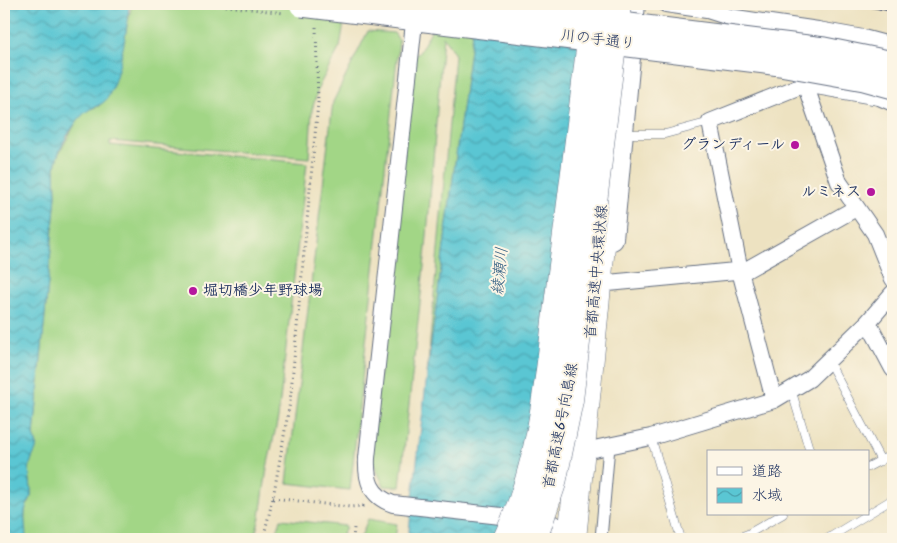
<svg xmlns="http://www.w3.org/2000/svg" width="897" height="543" font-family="Kalam,'Klee One',sans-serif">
  <defs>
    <pattern id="water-waves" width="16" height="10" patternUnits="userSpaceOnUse" patternTransform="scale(1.25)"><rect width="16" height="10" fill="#5ac6d3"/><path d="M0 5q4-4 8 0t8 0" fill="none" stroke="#4aa1ae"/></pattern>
  </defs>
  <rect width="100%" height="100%" fill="#fcf5e5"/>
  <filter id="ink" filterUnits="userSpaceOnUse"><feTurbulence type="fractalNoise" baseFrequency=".02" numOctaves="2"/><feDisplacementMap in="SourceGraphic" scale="10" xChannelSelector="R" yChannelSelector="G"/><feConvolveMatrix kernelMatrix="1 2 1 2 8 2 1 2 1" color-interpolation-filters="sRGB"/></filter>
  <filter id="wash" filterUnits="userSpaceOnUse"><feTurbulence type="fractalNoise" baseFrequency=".0096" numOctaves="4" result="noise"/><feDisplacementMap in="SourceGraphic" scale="20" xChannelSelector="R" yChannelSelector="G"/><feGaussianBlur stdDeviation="1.12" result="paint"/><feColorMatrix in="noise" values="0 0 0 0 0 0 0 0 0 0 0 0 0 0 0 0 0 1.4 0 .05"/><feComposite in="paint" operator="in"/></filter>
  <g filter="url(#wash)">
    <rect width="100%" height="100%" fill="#ede2c1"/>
    <path fill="#a2d686" stroke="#5e8272" d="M 132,4 L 347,4 L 340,47 L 319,86 L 312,110 L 309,158 L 110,141 L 110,145 L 307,163 L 278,418 L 267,468 L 260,517 L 254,539 L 26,539 C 25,530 24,520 25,511 C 26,505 32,500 31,492 C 31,483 28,474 30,465 C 32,450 40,453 34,435 L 56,195 L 55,167 L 58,155 L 78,119 L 87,110 L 99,106 L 107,98 L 118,65 Z
      M 437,4 L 476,4 L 427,375 L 455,55 L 443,36 L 426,248 L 400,487 L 384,486 L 371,458 L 413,56 L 419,53 L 439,16 Z
      M 368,31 L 394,33 L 399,40 L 350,490 L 287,483 L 333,102 Z
      M 281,519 L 346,526 L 341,539 L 275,539 Z
      M 368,519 L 397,524 L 395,539 L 360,539 Z"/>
    <path fill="url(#water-waves)" stroke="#3a7a98" d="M 4,4 L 129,4 C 128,28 119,76 108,97 C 103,106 93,106 86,112 C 73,122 56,152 55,168 C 55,177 56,186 56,195 L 34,435 C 40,453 33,450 30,465 C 28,474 31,483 31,492 C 32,500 26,504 25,511 C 24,521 26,530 26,539 L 4,539 Z
      M 476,4 L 584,4 L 529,539 L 408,539 L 427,375 Z"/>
  </g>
  <g filter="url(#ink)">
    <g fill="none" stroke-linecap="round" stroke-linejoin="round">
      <defs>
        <path id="service" d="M 624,134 L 665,134 L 710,122
          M 828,360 L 881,461
          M 791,389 L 810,452
          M 651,437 L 681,539
          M 868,467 L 893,454
          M 868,514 L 893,499
          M 734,539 L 748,534 L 783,514
          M 827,539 L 868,514"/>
        <path id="pedestrian" d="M 601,539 L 609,446"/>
        <path id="minor" d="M 416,4 L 367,458 C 366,480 370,496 393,504 L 547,521 L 558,526 L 561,539
          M 666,4 L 707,10 L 729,17 L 818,30 L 863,38 L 893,46
          M 818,30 L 805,84 L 839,182 L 875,234 L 893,279
          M 608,283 L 746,270 L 856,208
          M 868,322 L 893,293
          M 774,400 L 740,271 L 710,122 L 805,84 L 879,97 L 893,103
          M 589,450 L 651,437 L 774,400 L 809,379 L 868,322 L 893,369"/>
        <path id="secondary" d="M 612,239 L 634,4"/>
        <path id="primary" d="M 400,16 L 434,20"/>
        <path id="motorway" d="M 572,539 L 601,246 L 603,214"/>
      </defs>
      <use href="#service" stroke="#646e81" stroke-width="9"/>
      <use href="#pedestrian" stroke="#646e81" stroke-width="13"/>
      <use href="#minor" stroke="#646e81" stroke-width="18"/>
      <use href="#secondary" stroke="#646e81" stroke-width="24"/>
      <use href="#primary" stroke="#646e81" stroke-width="27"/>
      <use href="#motorway" stroke="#646e81" stroke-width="29"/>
      <path stroke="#646e81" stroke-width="3" stroke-dasharray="1 4" stroke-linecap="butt" d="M 273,498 L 350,507 L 363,506 L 361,503
        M 263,539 L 273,498 L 290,402 L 318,103 L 316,27
        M 353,539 L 354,528"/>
      <use href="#service" stroke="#fff" stroke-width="8"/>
      <use href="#pedestrian" stroke="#fff" stroke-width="11"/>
      <use href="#minor" stroke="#fff" stroke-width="16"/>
      <use href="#secondary" stroke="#fff" stroke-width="22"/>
      <use href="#primary" stroke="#fff" stroke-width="25"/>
      <use href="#motorway" stroke="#fff" stroke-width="28"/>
      <defs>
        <path id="rail" d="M 865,4 L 893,9"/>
      </defs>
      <use href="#rail" stroke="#1b2f5e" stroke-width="5.5"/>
      <use href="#rail" stroke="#fcf5e5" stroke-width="4" stroke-dasharray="11" stroke-linecap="butt"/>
      <defs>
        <path id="primary-bridge" d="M 302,4 L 400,16
          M 453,4 L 824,50 L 893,64
          M 434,20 L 780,63 L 864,78 L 893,86"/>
        <path id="motorway-bridge" d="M 507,539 C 544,462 549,373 560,289 C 572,194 585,99 595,4
          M 533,539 L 552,483 L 569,400 L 617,4"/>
      </defs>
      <use href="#primary-bridge" stroke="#646e81" stroke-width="27" stroke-linecap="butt"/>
      <use href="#motorway-bridge" stroke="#646e81" stroke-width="29" stroke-linecap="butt"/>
      <path stroke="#646e81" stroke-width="3" stroke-dasharray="1 4" stroke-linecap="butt" d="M 211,4 L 284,13"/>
      <use href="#primary-bridge" stroke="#fff" stroke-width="25"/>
      <use href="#motorway-bridge" stroke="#fff" stroke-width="28"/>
    </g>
  </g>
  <g fill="#b5179e" stroke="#fcf5e5" stroke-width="2">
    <circle cx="795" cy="145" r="5"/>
    <circle cx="871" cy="192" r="5"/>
    <circle cx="193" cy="291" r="5"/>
  </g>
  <g text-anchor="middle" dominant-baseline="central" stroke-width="4" stroke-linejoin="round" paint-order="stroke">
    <g font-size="15" fill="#1b2f5e" stroke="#fcf5e5">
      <text transform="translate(598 40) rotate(7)">川の手通り</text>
      <text transform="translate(597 272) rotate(-85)">首都高速中央環状線</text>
      <text transform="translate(561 426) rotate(-79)">首都高速6号向島線</text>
    </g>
    <g font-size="15" font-weight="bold" fill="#1b2f5e" stroke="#fcf5e5" text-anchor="end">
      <text x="785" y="145">グランディール</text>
      <text x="861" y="192">ルミネス</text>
      <text x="203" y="291" text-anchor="start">堀切橋少年野球場</text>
    </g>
    <g font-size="16" font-style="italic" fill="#2e5c81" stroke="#fcf5e5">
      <text transform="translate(500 271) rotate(-84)">綾瀬川</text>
    </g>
  </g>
  <rect width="897" height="543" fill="none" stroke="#fcf5e5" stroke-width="20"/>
  <rect x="707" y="450" width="162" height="65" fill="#fcf5e5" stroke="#a2a6af"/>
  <rect x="717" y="467" width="25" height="8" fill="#ffffff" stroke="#a2a6af"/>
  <text x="752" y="476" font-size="15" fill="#1b2f5e">道路</text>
  <rect x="717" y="488" width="25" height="15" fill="url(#water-waves)" stroke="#a2a6af"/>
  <text x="752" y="500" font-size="15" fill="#1b2f5e">水域</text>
</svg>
